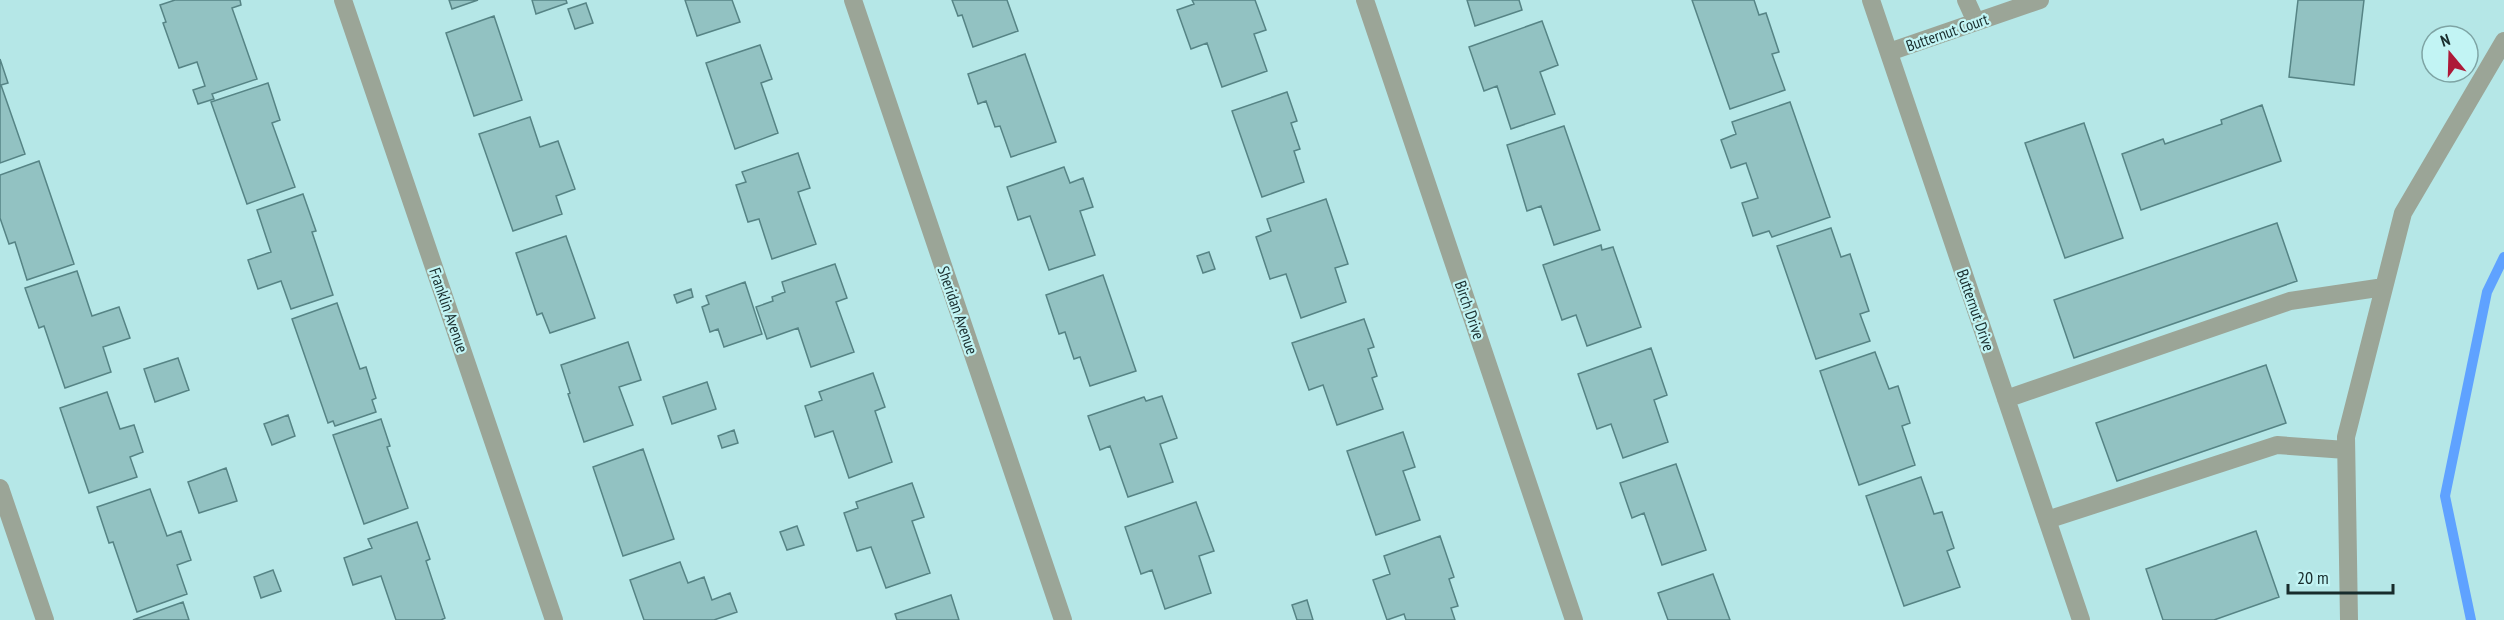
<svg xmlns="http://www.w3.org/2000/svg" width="2504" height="620" font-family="'PT Sans Narrow',sans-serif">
  <rect width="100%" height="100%" fill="#b5e7e7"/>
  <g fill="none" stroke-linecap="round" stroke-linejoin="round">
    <path stroke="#5fa2ff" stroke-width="10" d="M 2471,620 L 2445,496 L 2487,292 L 2504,257"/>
  </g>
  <path fill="#92c2c2" stroke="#568485" stroke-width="1.5" d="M 175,0 L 240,0 L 241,5 L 232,8 L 257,79 L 212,94 L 214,99 L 198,104 L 193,90 L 205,86 L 197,62 L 179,68 L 163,23 L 166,22 L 160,5 Z
    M 449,0 L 478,0 L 452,9 Z
    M 532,0 L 566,0 L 567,3 L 536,14 Z
    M 685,0 L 732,0 L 740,22 L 697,36 Z
    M 952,0 L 1007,0 L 1018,31 L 973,47 L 962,15 L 958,16 Z
    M 1192,0 L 1255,0 L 1266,30 L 1254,34 L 1267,71 L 1222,87 L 1207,43 L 1191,49 L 1177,10 L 1194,4 Z
    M 1467,0 L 1519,0 L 1522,10 L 1475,26 Z
    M 1692,0 L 1754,0 L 1759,15 L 1766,13 L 1779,52 L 1772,54 L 1785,90 L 1730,109 Z
    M 2298,0 L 2364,0 L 2354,85 L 2289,77 Z
    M 586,3 L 593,23 L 575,29 L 568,9 Z
    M 494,16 L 522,100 L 474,116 L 446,33 Z
    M 1542,21 L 1558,65 L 1540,72 L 1555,114 L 1511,129 L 1497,86 L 1484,91 L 1469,47 Z
    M 760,45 L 772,79 L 761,83 L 778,133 L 735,149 L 706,63 Z
    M 1025,54 L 1056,142 L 1011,157 L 1000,126 L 995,127 L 986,101 L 978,104 L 968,74 Z
    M 0,59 L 8,83 L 1,85 L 25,154 L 0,163 Z
    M 268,83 L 280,120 L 272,123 L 295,187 L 247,204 L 211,102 Z
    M 1287,92 L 1297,121 L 1291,123 L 1300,149 L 1294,151 L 1304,182 L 1262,197 L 1232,111 Z
    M 1790,102 L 1830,217 L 1772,237 L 1769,231 L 1753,236 L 1742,203 L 1758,198 L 1746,163 L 1731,168 L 1721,140 L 1736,134 L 1732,122 Z
    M 2262,105 L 2281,161 L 2141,210 L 2122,154 L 2163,139 L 2165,144 L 2222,124 L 2221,120 Z
    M 530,117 L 540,147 L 558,141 L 575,189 L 556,196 L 562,214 L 513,231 L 479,134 Z
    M 2084,123 L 2123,238 L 2065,258 L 2025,143 Z
    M 1564,126 L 1600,230 L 1554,245 L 1541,206 L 1527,211 L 1507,145 Z
    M 798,153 L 810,188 L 798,192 L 816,244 L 772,259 L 759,219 L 748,222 L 736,185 L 746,182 L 742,172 Z
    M 39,161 L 74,264 L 27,280 L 15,242 L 9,244 L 0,218 L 0,175 Z
    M 1064,167 L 1070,183 L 1083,178 L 1093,207 L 1080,211 L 1095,255 L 1049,270 L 1030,216 L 1018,220 L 1007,187 Z
    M 303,194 L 316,231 L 312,232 L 333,295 L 291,309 L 281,281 L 258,289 L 248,260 L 271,252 L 257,210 Z
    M 1326,199 L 1348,264 L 1335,268 L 1346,302 L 1301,318 L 1286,274 L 1270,279 L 1256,237 L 1271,231 L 1267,219 Z
    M 2277,223 L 2297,281 L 2074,358 L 2054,300 Z
    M 1831,228 L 1841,257 L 1850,254 L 1869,311 L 1860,314 L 1870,341 L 1816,359 L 1777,246 Z
    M 566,236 L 595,318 L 550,333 L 542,313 L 537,315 L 516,253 Z
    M 1601,245 L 1602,250 L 1613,247 L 1641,327 L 1587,346 L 1576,315 L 1562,320 L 1543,265 Z
    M 1209,252 L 1215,269 L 1203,273 L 1197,256 Z
    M 835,264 L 847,298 L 836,302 L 854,352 L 811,367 L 798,328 L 767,339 L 756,307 L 773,301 L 772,297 L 785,292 L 782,282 Z
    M 77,271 L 92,316 L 119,307 L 130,338 L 103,347 L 111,372 L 65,388 L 44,326 L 39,328 L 25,288 Z
    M 1103,275 L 1136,371 L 1090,386 L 1080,357 L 1074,359 L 1065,332 L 1059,334 L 1046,295 Z
    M 745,282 L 762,334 L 724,347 L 718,329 L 710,332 L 702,307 L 709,304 L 706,296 Z
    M 691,289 L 693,297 L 677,303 L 674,295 Z
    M 337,303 L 360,369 L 366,367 L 376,398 L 372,400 L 376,412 L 335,426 L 333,421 L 328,423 L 292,319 Z
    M 1364,319 L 1374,347 L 1368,349 L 1377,376 L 1372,378 L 1383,409 L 1337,425 L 1323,385 L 1309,390 L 1292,343 Z
    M 628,342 L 641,380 L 619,387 L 633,425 L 584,442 L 568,394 L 570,393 L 561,365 Z
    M 1651,348 L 1667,395 L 1654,400 L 1668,442 L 1623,458 L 1611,424 L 1597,429 L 1578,374 Z
    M 1875,352 L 1889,389 L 1898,386 L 1910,423 L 1902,426 L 1915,465 L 1859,485 L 1820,371 Z
    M 178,358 L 189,390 L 155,402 L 144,369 Z
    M 2266,365 L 2286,423 L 2117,481 L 2096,423 Z
    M 873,373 L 885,407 L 875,411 L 892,462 L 849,478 L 833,431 L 815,437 L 805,406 L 822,400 L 819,392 Z
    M 707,382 L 716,409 L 672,424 L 663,397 Z
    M 107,392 L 120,429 L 134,425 L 143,452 L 130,457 L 137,477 L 89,493 L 60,408 Z
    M 1162,396 L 1177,438 L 1160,444 L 1173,482 L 1128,497 L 1110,446 L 1100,450 L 1088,416 L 1144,397 L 1146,401 Z
    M 288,415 L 295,436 L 272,445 L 264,424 Z
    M 381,419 L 390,446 L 387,447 L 408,508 L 364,524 L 333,435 Z
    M 734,430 L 738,443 L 722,448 L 718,436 Z
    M 1403,432 L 1415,467 L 1403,471 L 1420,520 L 1376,535 L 1347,451 Z
    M 643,449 L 674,539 L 623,556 L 593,467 Z
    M 1676,464 L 1706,550 L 1662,565 L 1644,513 L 1632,518 L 1620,483 Z
    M 226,468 L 237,501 L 199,513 L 188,482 Z
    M 1921,477 L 1934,514 L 1942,512 L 1954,548 L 1947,551 L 1960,587 L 1904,606 L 1866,496 Z
    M 912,483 L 924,517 L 912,521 L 930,573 L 886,588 L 871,547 L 857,551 L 844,513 L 858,508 L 856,502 Z
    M 150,489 L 167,536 L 181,531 L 191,560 L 177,565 L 187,594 L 137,612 L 113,542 L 109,543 L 97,507 Z
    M 1196,502 L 1214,551 L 1199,556 L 1211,593 L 1165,609 L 1152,570 L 1141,574 L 1125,527 Z
    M 417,522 L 430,559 L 426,561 L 445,618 L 441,620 L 396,620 L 381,576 L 353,585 L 344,558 L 372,548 L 368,539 Z
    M 797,526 L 804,545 L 787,550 L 780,532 Z
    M 2256,531 L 2279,597 L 2214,620 L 2163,620 L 2146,569 Z
    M 1440,536 L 1454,577 L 1449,579 L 1458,606 L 1451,608 L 1455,620 L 1406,620 L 1404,614 L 1387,620 L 1373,580 L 1390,574 L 1384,556 Z
    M 680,562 L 688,583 L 704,577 L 712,600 L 730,593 L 737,612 L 714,620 L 644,620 L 630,580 Z
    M 273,570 L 281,591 L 261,598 L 254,577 Z
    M 1713,574 L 1730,620 L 1668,620 L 1658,593 Z
    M 951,595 L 959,620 L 897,620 L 895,614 Z
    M 1307,600 L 1313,620 L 1297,620 L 1292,605 Z
    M 183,602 L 189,620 L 133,620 Z"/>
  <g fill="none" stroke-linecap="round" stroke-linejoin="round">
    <path stroke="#9ba597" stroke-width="18" d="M 343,0 L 554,620
      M 853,0 L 1063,620
      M 1365,0 L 1574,620
      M 1871,0 L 2081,620
      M 1966,0 L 1976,22
      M 1889,52 L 2040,0
      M 2006,399 L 2290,301 L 2384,287
      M 0,488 L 45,620
      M 2047,520 L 2277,445 L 2346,450
      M 2349,620 L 2346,437 L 2403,213 L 2504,41"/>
  </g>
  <g text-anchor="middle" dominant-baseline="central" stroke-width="4.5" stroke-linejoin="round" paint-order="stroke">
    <g font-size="16" fill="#182c2c" stroke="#c2f4f4">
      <text transform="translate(1947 32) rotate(-19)">Butternut Court</text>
      <text transform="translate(449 310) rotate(71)">Franklin Avenue</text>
      <text transform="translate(958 310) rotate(71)">Sheridan Avenue</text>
      <text transform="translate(1470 310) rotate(71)">Birch Drive</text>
      <text transform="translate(1976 310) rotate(71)">Butternut Drive</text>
    </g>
  </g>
  <g transform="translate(2450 54) rotate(341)"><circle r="28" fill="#c2f4f4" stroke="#7ea4a4" stroke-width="1.5"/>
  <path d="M0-4.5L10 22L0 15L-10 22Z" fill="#ad1938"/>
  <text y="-9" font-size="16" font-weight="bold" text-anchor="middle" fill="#182c2c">N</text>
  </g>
  <path d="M2288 584v9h105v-9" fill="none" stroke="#182c2c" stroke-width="3"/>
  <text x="2297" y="584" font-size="18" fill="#182c2c" stroke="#c2f4f4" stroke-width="4.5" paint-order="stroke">20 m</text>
</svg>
